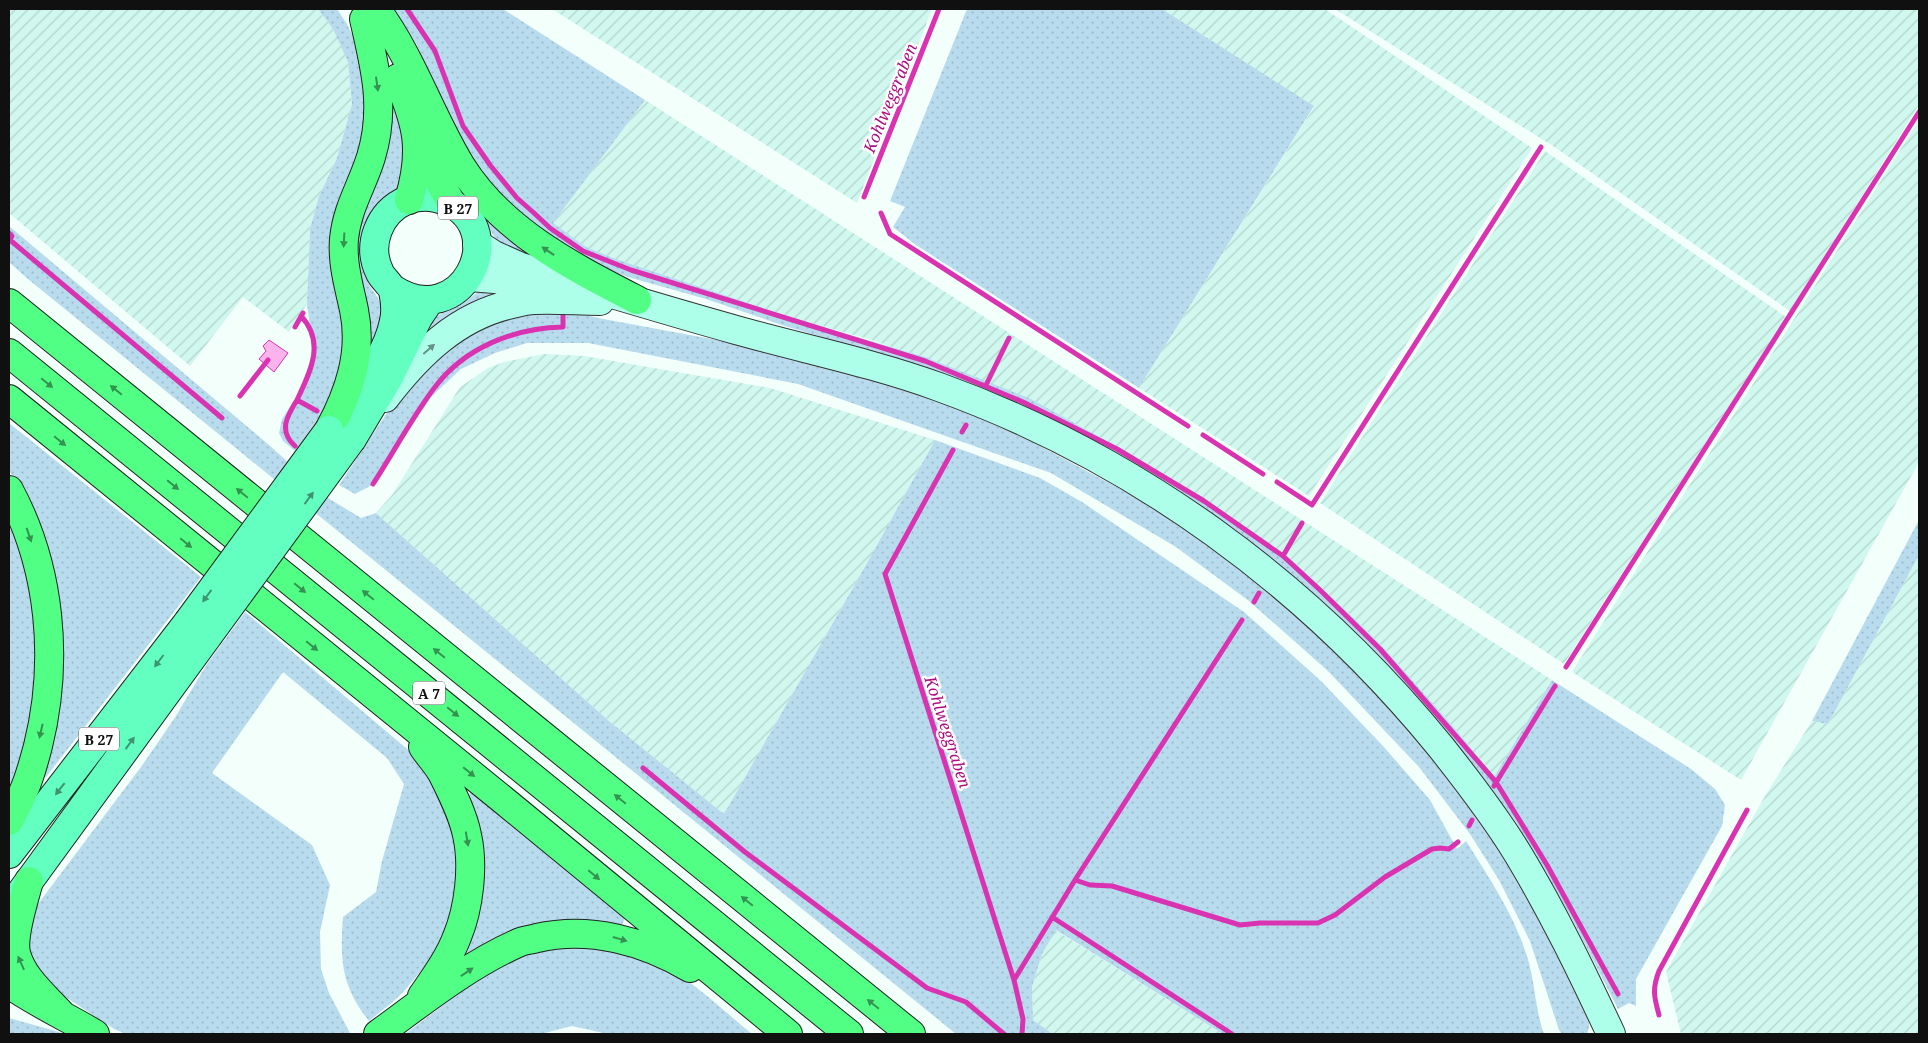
<svg xmlns="http://www.w3.org/2000/svg" width="1928" height="1043" font-family="'Noto Serif',serif">
  <defs>
    <pattern id="farmland-furrows" width="10" height="10" patternUnits="userSpaceOnUse" patternTransform="scale(1.25)"><rect width="10" height="10" fill="#d0f8ee"/><path d="M-1 1l2-2M0 10L10 0M9 11l2-2" fill="none" stroke="#b2d4cb"/></pattern>
    <pattern id="grass-dots" width="8" height="8" patternUnits="userSpaceOnUse" patternTransform="scale(1.25)"><rect width="8" height="8" fill="#b8dcee"/><path d="M2 2h.1M6 6h.1" fill="none" stroke="#9dbccb" stroke-width="1.8" stroke-linecap="round"/></pattern>
  </defs>
  <rect width="100%" height="100%" fill="#f3fffb"/>
  <path fill="url(#farmland-furrows)" d="M 9,9 L 318,9 L 333,29 L 348,62 L 352,104 L 337,158 L 319,196 L 310,229 L 307,304 L 289,332 L 243,297 L 190,366 L 9,213 Z
    M 552,9 L 932,9 L 857,203 Z
    M 1162,9 L 1325,9 L 1532,148 L 1309,496 L 1139,388 L 1314,107 Z
    M 1335,9 L 1919,9 L 1919,105 L 1790,311 L 1556,148 Z
    M 645,100 L 1552,680 L 1494,777 L 1457,731 L 1384,648 L 1358,622 L 1295,563 L 1214,506 L 1118,447 L 1031,399 L 875,341 L 796,319 L 616,259 L 586,247 L 552,223 Z
    M 1919,120 L 1919,462 L 1741,780 L 1572,672 Z
    M 1545,151 L 1786,317 L 1564,664 L 1320,503 Z
    M 544,354 L 584,356 L 770,388 L 935,440 L 867,563 L 724,814 L 609,721 L 376,513 L 392,495 L 460,387 L 488,368 L 504,362 Z
    M 1919,555 L 1919,1034 L 1681,1034 L 1666,972 L 1765,796 L 1812,721 L 1828,724 Z
    M 1055,930 L 1223,1034 L 1053,1034 L 1033,1020 L 1032,987 L 1042,954 Z"/>
  <path fill="url(#grass-dots)" d="M 318,9 L 337,9 L 347,24 L 357,45 L 369,100 L 341,295 L 344,354 L 330,402 L 295,451 L 283,441 L 279,433 L 282,419 L 297,396 L 311,367 L 312,342 L 307,304 L 310,229 L 319,196 L 337,158 L 352,104 L 348,62 L 333,29 Z
    M 393,9 L 503,9 L 645,100 L 553,223 L 586,247 L 616,259 L 796,319 L 925,357 L 1031,399 L 1118,447 L 1214,506 L 1295,563 L 1358,622 L 1384,648 L 1457,731 L 1494,777 L 1552,680 L 1691,769 L 1715,789 L 1725,805 L 1722,826 L 1636,979 L 1636,1006 L 1629,1003 L 1618,1009 L 1573,921 L 1515,821 L 1463,752 L 1365,641 L 1320,599 L 1262,551 L 1198,504 L 1114,453 L 1020,406 L 920,366 L 785,326 L 706,299 L 628,277 L 591,263 L 561,246 L 496,192 L 469,158 L 417,45 Z
    M 967,9 L 1162,9 L 1314,106 L 1139,388 L 916,245 L 893,227 L 905,207 L 890,201 Z
    M 388,92 L 410,135 L 403,184 C 395,190 386,195 379,203 C 357,227 354,261 371,288 C 378,298 387,311 384,323 C 382,332 370,348 365,356 L 354,244 Z
    M 446,168 L 553,265 L 500,248 L 479,208 L 454,186 Z
    M 9,226 L 269,445 L 328,498 L 361,518 L 376,513 L 609,721 L 724,814 L 867,563 L 935,440 L 1040,478 L 1082,502 L 1244,612 L 1321,681 L 1383,746 L 1430,800 L 1457,849 L 1466,841 C 1490,879 1517,919 1529,963 C 1535,986 1536,1012 1544,1034 L 1223,1034 L 1056,930 L 1042,954 L 1032,987 L 1033,1020 L 1053,1034 L 956,1034 L 28,279 L 9,262 Z
    M 479,291 L 550,291 L 414,343 L 431,319 L 462,304 Z
    M 527,312 L 584,314 L 598,318 L 792,354 L 960,409 L 1031,441 L 1146,503 L 1227,557 L 1275,594 L 1359,671 L 1451,777 L 1534,900 L 1589,1019 L 1589,1027 L 1587,1034 L 1562,1034 L 1559,1030 L 1530,941 L 1499,880 L 1470,834 L 1419,767 L 1328,671 L 1249,601 L 1176,547 L 1051,473 L 798,384 L 588,343 L 527,343 L 495,353 L 461,369 L 431,397 L 374,484 L 355,494 L 339,485 L 399,395 L 454,338 Z
    M 9,423 L 201,577 L 46,777 L 39,775 L 56,708 L 15,481 L 9,470 Z
    M 9,517 L 28,576 L 37,645 L 34,702 L 23,752 L 9,796 Z
    M 1919,520 L 1919,555 L 1828,724 L 1812,721 Z
    M 245,612 L 406,748 C 412,754 419,760 424,768 C 452,810 465,863 453,914 C 447,939 421,972 404,991 C 394,1002 381,1011 369,1021 C 341,985 340,961 343,917 L 376,892 L 382,861 L 404,784 L 387,758 L 283,672 L 212,773 L 312,845 L 330,885 L 320,932 L 321,969 L 329,993 L 350,1033 L 126,1034 L 114,1029 L 52,988 L 43,980 L 26,946 L 35,908 L 141,767 L 174,719 L 207,664 Z
    M 472,792 L 626,915 L 622,925 L 601,921 L 571,921 L 465,960 L 459,954 L 467,796 Z
    M 555,948 C 580,948 607,948 632,954 C 679,965 716,1005 752,1034 L 608,1034 L 572,1026 L 541,1034 L 405,1034 L 486,973 L 525,955 Z
    M 9,1018 L 59,1032 L 63,1034 L 9,1034 Z"/>
  <path fill="#fbb3eb" stroke="#d933b1" d="M 269,340 L 288,353 L 274,372 L 259,359 L 266,351 L 263,346 Z"/>
  <g fill="none" stroke-linecap="round" stroke-linejoin="round">
    <path stroke="#d933b1" stroke-width="5" d="M 407,9 L 435,51 L 463,126 L 490,165 L 517,198 L 534,213 L 550,228 L 583,251 L 631,270 L 925,361 L 1023,402 L 1117,449 L 1204,501 L 1283,556 L 1320,590 L 1380,649 L 1496,782 L 1547,865 L 1618,994
      M 864,197 L 939,9
      M 881,213 L 890,234 L 1188,426
      M 9,233 L 12,236 L 10,240 L 222,418
      M 301,316 C 326,343 310,372 297,400 L 317,411
      M 295,327 L 303,313
      M 987,383 L 1009,338
      M 240,396 L 268,360
      M 962,432 L 966,425
      M 1203,435 L 1263,474
      M 295,446 C 278,431 287,416 297,400
      M 953,450 L 885,574 L 1014,980 L 1023,1019 L 1022,1034
      M 1277,482 L 1312,505 L 1541,147
      M 373,484 C 394,452 412,417 435,387 C 465,347 515,328 563,327 L 563,316
      M 1283,556 L 1302,523
      M 1254,602 L 1259,593
      M 1566,667 L 1919,112
      M 643,768 L 745,852 L 927,988 L 966,1002 L 1004,1034
      M 1494,786 L 1555,686
      M 1469,826 L 1472,820
      M 1075,880 L 1090,885 L 1112,886 L 1240,925 L 1260,923 L 1318,923 L 1335,915 L 1385,877 L 1432,849 L 1440,848 L 1449,849 L 1458,842
      M 1052,917 L 1232,1034
      M 1014,980 L 1075,880 L 1242,620
      M 1659,1015 C 1654,997 1652,989 1659,971 L 1747,810"/>
    <defs>
      <path id="secondary" d="M 477,244 L 494,255 L 521,267 C 593,288 664,310 736,330 C 804,349 873,363 939,387 C 1136,458 1308,584 1440,746 C 1467,780 1495,816 1518,854 C 1553,912 1582,972 1611,1034
        M 469,277 L 495,279 L 541,287
        M 385,398 C 418,355 457,316 512,304 C 520,302 527,300 535,300 C 557,299 579,301 600,301"/>
      <path id="primary" d="M 342,413 C 361,387 388,354 394,321 C 396,312 395,300 393,291 C 391,285 383,279 380,273 C 366,245 379,212 407,200 C 420,195 435,196 448,202 C 512,232 461,333 393,289
        M 352,439 L 389,377 L 418,318 L 430,300
        M 9,854 L 188,622
        M 16,899 L 208,636"/>
      <path id="highway" d="M 376,9 C 412,57 430,115 461,166 C 502,231 571,266 637,300
        M 398,78 C 417,125 424,149 409,200
        M 428,129 L 441,185 L 452,204
        M 9,303 L 911,1034
        M 9,353 L 849,1034
        M 9,399 L 502,799 L 788,1034
        M 329,430 C 349,393 363,353 354,310 C 349,286 342,264 344,239 C 347,208 362,186 371,157 C 386,108 375,67 364,19
        M 9,490 C 51,568 59,661 38,746 C 34,761 30,777 24,790 C 20,801 14,811 9,821
        M 29,881 C 24,900 12,935 16,953 C 22,978 46,997 62,1015
        M 9,984 C 36,1003 67,1017 95,1034
        M 422,996 C 435,977 449,958 457,937 C 469,908 474,866 467,835 C 463,815 452,793 443,775 C 438,765 429,756 423,747
        M 378,1034 C 422,1002 468,965 518,943 C 524,940 531,940 537,938 C 590,926 644,941 690,968"/>
    </defs>
    <use href="#secondary" stroke="#323232" stroke-width="30"/>
    <use href="#primary" stroke="#212121" stroke-width="30"/>
    <use href="#highway" stroke="#212121" stroke-width="30"/>
    <use href="#secondary" stroke="#aeffe9" stroke-width="28"/>
    <use href="#primary" stroke="#63ffc0" stroke-width="28"/>
    <use href="#highway" stroke="#51ff85" stroke-width="28"/>
    <defs>
      <path id="primary-bridge" d="M 188,622 L 329,430
        M 208,636 L 352,439"/>
    </defs>
    <use href="#primary-bridge" stroke="#212121" stroke-width="30" stroke-linecap="butt"/>
    <use href="#primary-bridge" stroke="#63ffc0" stroke-width="28"/>
  </g>
  <defs><path id="oneway-solid" d="M-6-.8H1V-3.2L6.5 0L1 3.2V.8H-6Z" transform="scale(1.25)"/></defs>
  <g fill="#349350">
    <use href="#oneway-solid" transform="translate(377 84) rotate(82)"/>
    <use href="#oneway-solid" transform="translate(344 240) rotate(93)"/>
    <use href="#oneway-solid" transform="translate(548 251) rotate(-146)"/>
    <use href="#oneway-solid" transform="translate(47 383) rotate(39)"/>
    <use href="#oneway-solid" transform="translate(116 390) rotate(-141)"/>
    <use href="#oneway-solid" transform="translate(60 441) rotate(39)"/>
    <use href="#oneway-solid" transform="translate(173 485) rotate(39)"/>
    <use href="#oneway-solid" transform="translate(242 493) rotate(-141)"/>
    <use href="#oneway-solid" transform="translate(29 535) rotate(71)"/>
    <use href="#oneway-solid" transform="translate(186 543) rotate(39)"/>
    <use href="#oneway-solid" transform="translate(300 588) rotate(39)"/>
    <use href="#oneway-solid" transform="translate(368 595) rotate(-141)"/>
    <use href="#oneway-solid" transform="translate(312 646) rotate(39)"/>
    <use href="#oneway-solid" transform="translate(439 653) rotate(-141)"/>
    <use href="#oneway-solid" transform="translate(453 712) rotate(39)"/>
    <use href="#oneway-solid" transform="translate(41 731) rotate(103)"/>
    <use href="#oneway-solid" transform="translate(469 772) rotate(39)"/>
    <use href="#oneway-solid" transform="translate(620 799) rotate(-141)"/>
    <use href="#oneway-solid" transform="translate(467 839) rotate(81)"/>
    <use href="#oneway-solid" transform="translate(594 875) rotate(40)"/>
    <use href="#oneway-solid" transform="translate(747 901) rotate(-141)"/>
    <use href="#oneway-solid" transform="translate(620 939) rotate(16)"/>
    <use href="#oneway-solid" transform="translate(21 963) rotate(-114)"/>
    <use href="#oneway-solid" transform="translate(467 972) rotate(-34)"/>
    <use href="#oneway-solid" transform="translate(873 1004) rotate(-141)"/>
  </g>
  <use fill="#679387" href="#oneway-solid" transform="translate(429 349) rotate(-41)"/>
  <g fill="#3e9371">
    <use href="#oneway-solid" transform="translate(309 498) rotate(-54)"/>
    <use href="#oneway-solid" transform="translate(207 596) rotate(126)"/>
    <use href="#oneway-solid" transform="translate(159 661) rotate(127)"/>
    <use href="#oneway-solid" transform="translate(130 743) rotate(-54)"/>
    <use href="#oneway-solid" transform="translate(60 789) rotate(128)"/>
  </g>
  <g text-anchor="middle" dominant-baseline="central" stroke-width="5" stroke-linejoin="round" paint-order="stroke">
    <g fill="#fff" stroke="#585858" stroke-width="1">
      <rect x="438" y="196.5" width="40" height="23" rx="4"/>
      <rect x="413" y="681.5" width="32" height="23" rx="4"/>
      <rect x="79" y="727.5" width="40" height="23" rx="4"/>
    </g>
    <g font-size="14" font-weight="bold" fill="#101010">
      <text x="458" y="208">B 27</text>
      <text x="429" y="693">A 7</text>
      <text x="99" y="739">B 27</text>
    </g>
    <g font-size="16" font-style="italic" fill="#ae0d81" stroke="#fff">
      <text transform="translate(890 98) rotate(-68)">Kohlweggraben</text>
      <text transform="translate(948 732) rotate(72)">Kohlweggraben</text>
    </g>
  </g>
  <rect width="1928" height="1043" fill="none" stroke="#101010" stroke-width="20"/>
</svg>
